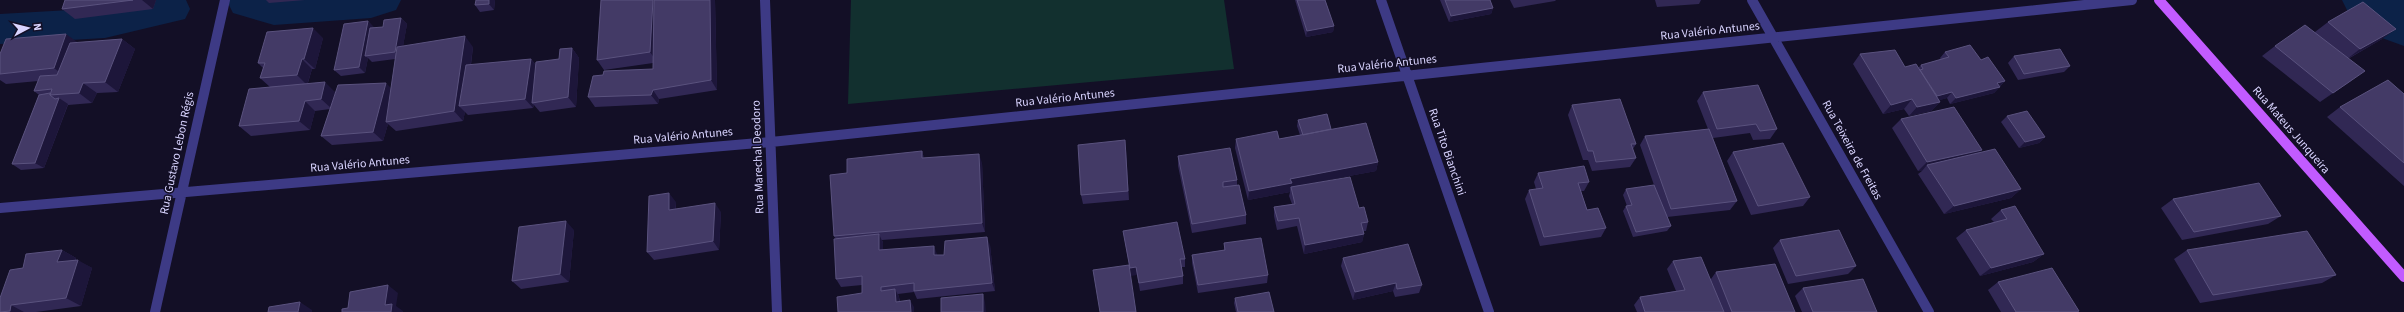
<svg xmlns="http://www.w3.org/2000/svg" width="2404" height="312" font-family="'Source Sans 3',sans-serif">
  <rect width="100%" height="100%" fill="#130f26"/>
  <path fill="#12302f" d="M 851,0 L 1224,0 L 1234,69 L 848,104 Z"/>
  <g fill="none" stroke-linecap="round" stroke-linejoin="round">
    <path fill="#0c2248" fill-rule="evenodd" d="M 144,0 L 186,0 L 190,9 L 185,19 L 105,38 L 0,44 L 0,14 L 105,8 Z
      M 229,0 L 401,0 L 396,10 L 371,18 L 274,25 L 233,13 L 228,3 Z"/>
    <path fill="#0c2248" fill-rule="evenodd" d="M 2342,0 L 2404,0 L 2404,46 L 2382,38 L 2351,18 Z"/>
    <path stroke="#3d3a85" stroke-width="10" d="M 765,0 L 777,312
      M 1381,0 L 1489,312
      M 1752,0 L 1929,312
      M 0,208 L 771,142 L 2132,0
      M 155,312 L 225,0"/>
    <path stroke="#c25bff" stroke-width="10" d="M 2159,0 L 2404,277"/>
  </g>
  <path fill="#312854" d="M 65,0 L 156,0 L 153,9 L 75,19 L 62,9 Z
    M 266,0 L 305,0 L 269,3 Z
    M 495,0 L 494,10 L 480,12 L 475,5 Z
    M 601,0 L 715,0 L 717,90 L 659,99 L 658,104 L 595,107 L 588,97 L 603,75 L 653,69 L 653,63 L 604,70 L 597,60 Z
    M 1295,0 L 1325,0 L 1334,26 L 1333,32 L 1306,37 Z
    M 1440,0 L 1490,0 L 1493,8 L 1491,14 L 1449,22 Z
    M 1510,0 L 1556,0 L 1555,1 L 1514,8 Z
    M 1655,0 L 1701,0 L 1699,4 L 1657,7 Z
    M 401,18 L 407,24 L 403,46 L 473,47 L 471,65 L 531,59 L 536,65 L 559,59 L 572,48 L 579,58 L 576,107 L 540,112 L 534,105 L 533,108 L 468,115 L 465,112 L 463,121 L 396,131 L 388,124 L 383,141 L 332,145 L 321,136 L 330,109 L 315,111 L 310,130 L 251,136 L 239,126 L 270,87 L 260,78 L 263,68 L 258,63 L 323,38 L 315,69 L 312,69 L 308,83 L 335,92 L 334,97 L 391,88 L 395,59 L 372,62 L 368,58 L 365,73 L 341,76 L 334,70 L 368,21 L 374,28 L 383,27 Z
    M 2328,22 L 2382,39 L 2348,59 L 2351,81 L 2320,102 L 2262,56 L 2275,46 L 2315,32 Z
    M 122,39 L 135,49 L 118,92 L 97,93 L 92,103 L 68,105 L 44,168 L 21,170 L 12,164 L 39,95 L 34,91 L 38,81 L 6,84 L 0,80 L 0,54 L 78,43 Z
    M 1945,52 L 1981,60 L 2005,81 L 1994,93 L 1950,104 L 1947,98 L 1939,100 L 1940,102 L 1931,111 L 1909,116 L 1904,109 L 1883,114 L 1853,64 L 1860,54 L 1905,67 L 1918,68 L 1921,65 L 1941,60 L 1940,58 Z
    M 2014,56 L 2070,66 L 2064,72 L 2018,80 L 2008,63 Z
    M 1703,92 L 1777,129 L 1770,139 L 1753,140 L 1750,133 L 1713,138 L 1737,201 L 1730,210 L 1667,217 L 1671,226 L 1667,231 L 1633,237 L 1623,211 L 1626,206 L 1627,206 L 1623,195 L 1626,189 L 1654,185 L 1640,145 L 1645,136 L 1708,129 L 1697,101 Z
    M 2404,94 L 2404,186 L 2327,117 L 2340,107 Z
    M 1572,105 L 1636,144 L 1633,149 L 1636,158 L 1630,167 L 1592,171 L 1588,160 L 1583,160 L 1568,115 Z
    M 2007,116 L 2045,137 L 2039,143 L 2019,148 L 2001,122 Z
    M 1901,119 L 1982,150 L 1978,153 L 2021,189 L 2011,198 L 1944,214 L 1918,174 L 1922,171 L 1918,171 L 1892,128 Z
    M 1298,120 L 1331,129 L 1378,162 L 1376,171 L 1300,185 L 1359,208 L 1368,222 L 1366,231 L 1363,231 L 1364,234 L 1362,242 L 1304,254 L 1297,226 L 1277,230 L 1274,216 L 1274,207 L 1292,204 L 1289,196 L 1290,192 L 1248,200 L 1235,148 L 1236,139 L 1279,139 L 1300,135 L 1297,126 Z
    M 1126,150 L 1129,200 L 1083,204 L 1081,195 Z
    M 922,151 L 924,158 L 982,163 L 985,232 L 882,240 L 883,243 L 883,250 L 937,255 L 944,255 L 990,245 L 995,291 L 917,299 L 914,292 L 898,294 L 899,297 L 900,301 L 914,307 L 862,293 L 862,285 L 841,287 L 836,279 L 836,239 L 834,236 L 847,173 Z
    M 1733,152 L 1810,197 L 1803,206 L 1751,215 L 1727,161 Z
    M 1178,156 L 1237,180 L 1237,185 L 1246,215 L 1246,224 L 1192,233 L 1178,166 Z
    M 1538,173 L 1589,182 L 1584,191 L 1581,191 L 1587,210 L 1606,228 L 1601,237 L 1540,246 L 1525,199 L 1529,190 L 1536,189 L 1534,182 Z
    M 2173,199 L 2281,216 L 2268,224 L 2182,240 L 2161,208 Z
    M 676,202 L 676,209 L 721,212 L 719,250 L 654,260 L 647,252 Z
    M 2001,210 L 2044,254 L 2033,262 L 1980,276 L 1956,238 L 1966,230 L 1994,222 L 1991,219 Z
    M 574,230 L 569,282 L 521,289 L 512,281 Z
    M 1123,231 L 1185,259 L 1185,267 L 1181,267 L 1183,276 L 1183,284 L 1140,291 L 1137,275 L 1129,265 Z
    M 1780,240 L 1856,266 L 1848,274 L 1788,284 L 1773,248 Z
    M 1224,243 L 1268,275 L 1267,283 L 1198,293 L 1192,263 L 1192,255 L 1224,250 Z
    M 62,250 L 76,258 L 76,260 L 92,268 L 81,306 L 36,312 L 0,312 L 23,268 Z
    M 2187,250 L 2336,275 L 2322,283 L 2200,303 L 2174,259 Z
    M 1343,258 L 1422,285 L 1419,293 L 1395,297 L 1393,291 L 1353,300 L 1341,266 Z
    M 1673,261 L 1711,279 L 1716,272 L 1795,312 L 1637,312 L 1634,305 L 1640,297 L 1676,291 L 1667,269 Z
    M 1998,282 L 2078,312 L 2001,312 L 1988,290 Z
    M 1803,288 L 1877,312 L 1802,312 L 1795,296 Z
    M 1235,298 L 1274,312 L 1236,312 L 1234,303 Z"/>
  <path fill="#1d163a" d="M 142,0 L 156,0 L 153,9 Z
    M 489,0 L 495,0 L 494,10 L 489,4 Z
    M 653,0 L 659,0 L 657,62 L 650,52 Z
    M 710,0 L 715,0 L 717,90 L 711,80 Z
    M 1493,8 L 1491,14 L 1449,22 L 1451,16 Z
    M 401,18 L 407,24 L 401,58 L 395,52 Z
    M 368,21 L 374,27 L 368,56 L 365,56 L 368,58 L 365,73 L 359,67 Z
    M 1334,26 L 1333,32 L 1306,37 L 1307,31 Z
    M 313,28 L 323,38 L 315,69 L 304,59 Z
    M 2396,29 L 2382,39 L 2347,59 L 2360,49 Z
    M 66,34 L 80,44 L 67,78 L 54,68 Z
    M 465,36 L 473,47 L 465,105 L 459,106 L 465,112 L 463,121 L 454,111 Z
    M 122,39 L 135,49 L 118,92 L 105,82 Z
    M 572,48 L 579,58 L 576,107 L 568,97 Z
    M 302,59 L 312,69 L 307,85 L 297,75 Z
    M 531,59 L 539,69 L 532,103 L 534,105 L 533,108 L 525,99 Z
    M 2365,71 L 2351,81 L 2320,102 L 2333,93 Z
    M 2005,81 L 1999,87 L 1997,83 Z
    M 325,82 L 335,92 L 332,109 L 321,99 Z
    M 83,83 L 97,93 L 92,103 L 79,93 Z
    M 386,83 L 396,93 L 386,122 L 388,124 L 383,141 L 373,132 Z
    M 2000,87 L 1994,93 L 1950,104 L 1956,98 Z
    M 653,90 L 659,99 L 658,104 L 651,95 Z
    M 1952,92 L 1947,98 L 1927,104 L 1932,98 Z
    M 59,98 L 68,104 L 44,168 L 35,163 Z
    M 1912,99 L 1904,109 L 1883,114 L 1891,105 Z
    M 305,101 L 315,111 L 310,130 L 299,121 Z
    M 1940,102 L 1931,111 L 1909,116 L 1917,107 Z
    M 2045,137 L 2039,143 L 2019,148 L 2025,142 Z
    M 1982,150 L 1972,159 L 1927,165 L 1922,171 L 1918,171 L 1927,162 Z
    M 922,151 L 925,161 L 922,158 Z
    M 979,154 L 982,163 L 985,232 L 982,223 Z
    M 1378,162 L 1376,171 L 1290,187 L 1290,192 L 1248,200 L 1249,191 L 1290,179 Z
    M 2021,189 L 2011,198 L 1944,214 L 1954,206 Z
    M 669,193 L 676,202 L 675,219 L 669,210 Z
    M 715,203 L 721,212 L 719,250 L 713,241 Z
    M 566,221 L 574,230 L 569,282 L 560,274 Z
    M 879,234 L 883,243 L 883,259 L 879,250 Z
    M 1364,234 L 1362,242 L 1304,254 L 1305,245 Z
    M 987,237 L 990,245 L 995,291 L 992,283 Z
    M 934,246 L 937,254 L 937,263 L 934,255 Z
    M 62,250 L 76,258 L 72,270 L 57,262 Z
    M 2044,254 L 2033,262 L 1980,276 L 1991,268 Z
    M 78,260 L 92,268 L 81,306 L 66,298 Z
    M 1136,267 L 1137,275 L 1131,276 L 1130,268 Z
    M 1396,283 L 1393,291 L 1353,300 L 1355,292 Z
    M 388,285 L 398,293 L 396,306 L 403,311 L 403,312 L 391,312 L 385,305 Z
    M 895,289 L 899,297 L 900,310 L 896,302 Z
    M 983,294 L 985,302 L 986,312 L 983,312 Z
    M 910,300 L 914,307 L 914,312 L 911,312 Z
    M 300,302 L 312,310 L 312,312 L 298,312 Z
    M 11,305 L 24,312 L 11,312 L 10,311 Z"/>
  <path fill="#433a66" stroke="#5a527e" d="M 65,0 L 133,0 L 62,9 Z
    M 476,0 L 489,0 L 489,4 L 475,5 Z
    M 601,0 L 653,0 L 650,52 L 597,60 Z
    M 654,0 L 710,0 L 711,80 L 653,90 L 651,95 L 588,97 L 593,76 L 603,75 L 604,71 L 653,69 Z
    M 1297,0 L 1325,0 L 1334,26 L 1307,31 Z
    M 1445,0 L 1490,0 L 1493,8 L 1451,16 Z
    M 2363,2 L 2396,29 L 2360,49 L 2328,22 Z
    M 401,18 L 395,52 L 365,56 L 370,28 L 383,27 L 384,20 Z
    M 368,21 L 359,67 L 334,70 L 344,24 Z
    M 2305,25 L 2365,71 L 2333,93 L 2275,46 Z
    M 313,28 L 304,59 L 302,59 L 297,75 L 260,78 L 265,63 L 258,63 L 267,32 Z
    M 66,34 L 54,68 L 0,74 L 0,54 L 6,39 Z
    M 465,36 L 454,111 L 386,122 L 397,47 Z
    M 122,39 L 105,82 L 83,83 L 79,93 L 50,95 L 52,89 L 34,91 L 40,76 L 57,75 L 70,43 Z
    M 1970,45 L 1981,60 L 1988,57 L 2005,81 L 1997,83 L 2000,87 L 1956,98 L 1952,92 L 1937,96 L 1920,70 L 1923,69 L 1921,65 L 1949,57 L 1945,52 Z
    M 572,48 L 568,97 L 532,103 L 536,62 L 559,59 L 560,49 Z
    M 2060,49 L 2070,66 L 2024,74 L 2014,56 Z
    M 1895,50 L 1905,67 L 1916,64 L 1940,102 L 1917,107 L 1912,99 L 1891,105 L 1860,54 Z
    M 531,59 L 525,99 L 459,106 L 466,65 Z
    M 2388,80 L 2404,94 L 2404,163 L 2340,107 Z
    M 325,82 L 321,99 L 305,101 L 299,121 L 239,126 L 249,89 Z
    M 386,83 L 373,132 L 321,136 L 338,85 Z
    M 1758,85 L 1777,129 L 1760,131 L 1756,124 L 1717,129 L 1703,92 Z
    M 50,93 L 50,95 L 55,99 L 59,98 L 35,163 L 12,164 L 39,95 Z
    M 1620,99 L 1636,144 L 1631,144 L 1636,158 L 1596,162 L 1593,151 L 1588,151 L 1572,105 Z
    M 1954,107 L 1982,150 L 1927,162 L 1901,119 Z
    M 2027,111 L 2045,137 L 2025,142 L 2007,116 Z
    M 1327,114 L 1331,129 L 1303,135 L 1298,120 Z
    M 1366,123 L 1378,162 L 1290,179 L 1292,183 L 1249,191 L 1236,139 L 1277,131 L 1279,139 Z
    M 1709,129 L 1737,201 L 1671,209 L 1645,136 Z
    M 1125,140 L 1128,191 L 1081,195 L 1078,145 Z
    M 1783,143 L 1810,197 L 1758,206 L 1733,152 Z
    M 1230,148 L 1237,180 L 1223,182 L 1223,187 L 1239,185 L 1246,215 L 1192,224 L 1178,156 Z
    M 1995,149 L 2021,189 L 1954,206 L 1927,165 Z
    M 922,151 L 922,158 L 979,154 L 982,223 L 834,236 L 830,175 L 847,173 L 847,159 Z
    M 1584,166 L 1589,182 L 1578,183 L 1587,210 L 1598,208 L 1606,228 L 1544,237 L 1529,190 L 1543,188 L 1538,173 Z
    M 1350,177 L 1359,208 L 1364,207 L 1368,222 L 1361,223 L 1364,234 L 1305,245 L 1299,218 L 1278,221 L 1274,207 L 1295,204 L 1291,187 Z
    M 2259,183 L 2281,216 L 2194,232 L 2173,199 Z
    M 1654,185 L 1671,226 L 1636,232 L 1626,206 L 1632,205 L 1626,189 Z
    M 669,193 L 669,210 L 715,203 L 713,241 L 647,252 L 649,196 Z
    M 2015,206 L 2044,254 L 1991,268 L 1966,230 L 2007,219 L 2001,210 Z
    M 566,221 L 560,274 L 512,281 L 519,227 Z
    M 1177,222 L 1185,259 L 1180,259 L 1183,276 L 1139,283 L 1136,267 L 1130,268 L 1123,231 Z
    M 1839,230 L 1856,266 L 1796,276 L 1780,240 Z
    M 2307,231 L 2336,275 L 2213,295 L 2187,250 Z
    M 879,234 L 879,250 L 934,246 L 934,255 L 944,255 L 945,241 L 987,237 L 992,283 L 914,291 L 914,283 L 881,287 L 881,291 L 895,289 L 896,302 L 910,300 L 911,312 L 838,312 L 837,297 L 862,293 L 862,276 L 836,279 L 834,239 Z
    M 1261,238 L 1268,275 L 1198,285 L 1192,255 L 1225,250 L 1224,243 Z
    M 1408,244 L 1422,285 L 1397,289 L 1396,283 L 1355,292 L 1343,258 Z
    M 62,250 L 57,262 L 78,260 L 66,298 L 11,305 L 10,311 L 0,312 L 0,298 L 10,270 L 23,268 L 26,254 Z
    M 1701,257 L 1724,312 L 1645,312 L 1640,297 L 1685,290 L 1673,261 Z
    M 1775,264 L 1795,312 L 1732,312 L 1716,272 Z
    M 1129,265 L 1136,312 L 1100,312 L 1093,270 Z
    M 2052,268 L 2079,311 L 2077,312 L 2016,312 L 1998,282 Z
    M 1863,279 L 1877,312 L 1813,312 L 1803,288 Z
    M 388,285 L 385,305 L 392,304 L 391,312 L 342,312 L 342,309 L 348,308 L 350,292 Z
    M 1269,292 L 1274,312 L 1238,312 L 1235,298 Z
    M 983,294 L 983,312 L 941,312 L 941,298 Z
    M 300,302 L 298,312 L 268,312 L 269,307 Z"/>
  <g text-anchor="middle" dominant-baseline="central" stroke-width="3" stroke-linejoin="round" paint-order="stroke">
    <g font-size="12" fill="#d9d4ff" stroke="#130f26">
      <text transform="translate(1710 31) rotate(-6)">Rua Valério Antunes</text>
      <text transform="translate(1387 64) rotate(-6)">Rua Valério Antunes</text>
      <text transform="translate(1065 98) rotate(-6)">Rua Valério Antunes</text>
      <text transform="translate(2291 130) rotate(49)">Rua Mateus Junqueira</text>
      <text transform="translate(683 136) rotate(-5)">Rua Valério Antunes</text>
      <text transform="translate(1852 150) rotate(61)">Rua Teixeira de Freitas</text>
      <text transform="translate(1447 152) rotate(71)">Rua Tito Bianchini</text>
      <text transform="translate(177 153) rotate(-78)">Rua Gustavo Lebon Régis</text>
      <text transform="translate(758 157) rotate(-92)">Rua Marechal Deodoro</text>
      <text transform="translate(360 164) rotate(-5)">Rua Valério Antunes</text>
    </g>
  </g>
  <g transform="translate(28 28) rotate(83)" stroke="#130f26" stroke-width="3" paint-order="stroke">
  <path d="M0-3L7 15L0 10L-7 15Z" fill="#d9d4ff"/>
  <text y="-6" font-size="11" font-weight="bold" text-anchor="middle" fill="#d9d4ff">N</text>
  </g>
</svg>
